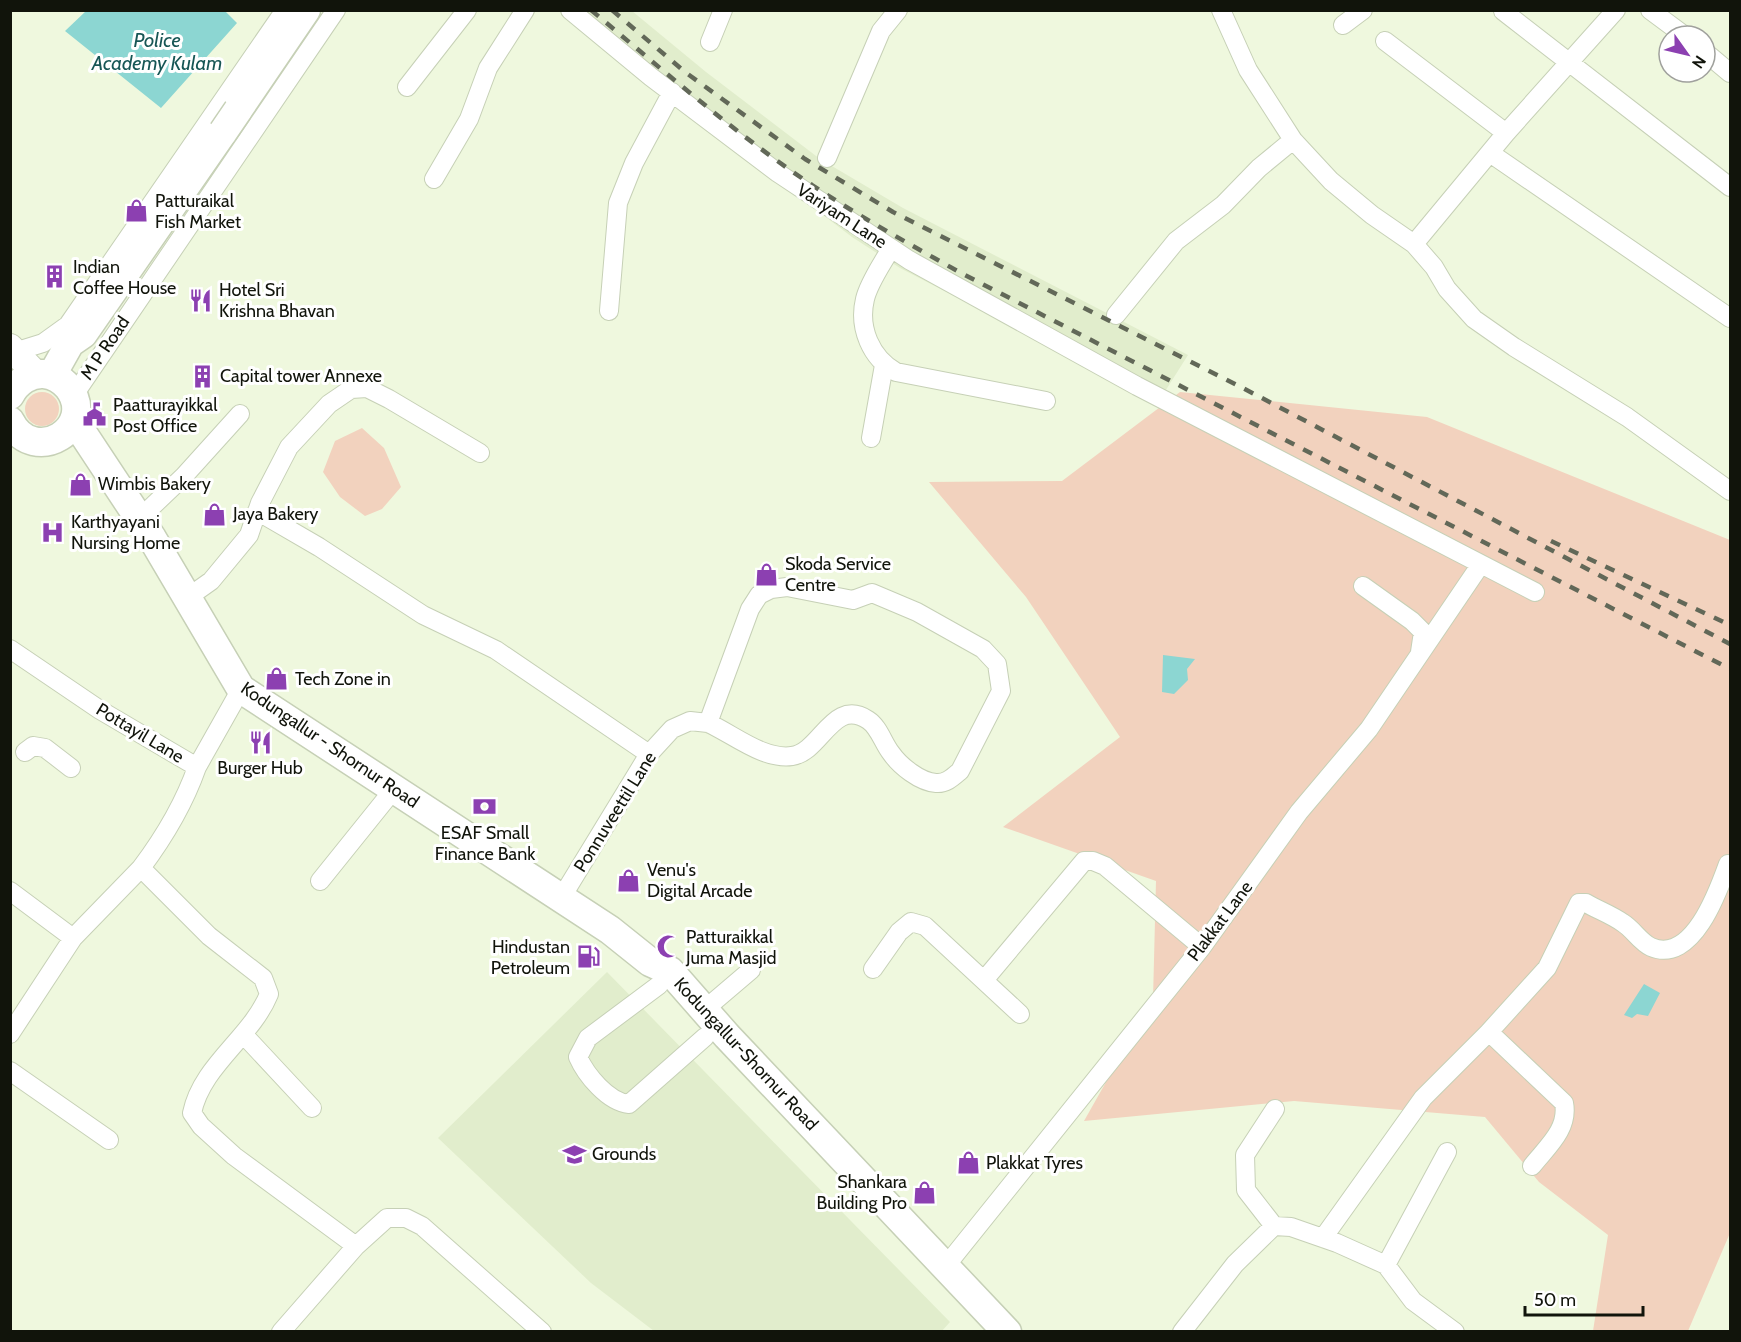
<svg xmlns="http://www.w3.org/2000/svg" width="1741" height="1342" font-family="Cabin,sans-serif">
  <rect width="100%" height="100%" fill="#eff8de"/>
  <path fill="#e1edcc" d="M 568,11 L 632,11 L 706,72 L 820,159 L 903,208 L 1188,355 L 1164,393 L 1155,400 L 900,268 L 852,237 L 735,148 Z
    M 607,972 L 950,1322 L 941,1332 L 654,1331 L 591,1283 L 438,1138 Z"/>
  <path fill="#f2d2be" d="M 1180,392 L 1427,417 L 1730,540 L 1730,1233 L 1688,1331 L 1593,1331 L 1608,1235 L 1539,1182 L 1485,1117 L 1294,1101 L 1084,1121 L 1153,999 L 1156,881 L 1003,827 L 1120,737 L 1026,597 L 929,482 L 1062,481 Z
    M25 409a17 17 0 1 1 34 0a17 17 0 1 1-34 0Z
    M 362,428 L 384,448 L 401,487 L 382,509 L 365,516 L 340,497 L 323,472 L 335,441 Z"/>
  <path fill="#8cd6d2" d="M 86,11 L 225,11 L 237,23 L 161,108 L 65,31 Z
    M 1163,655 L 1195,659 L 1187,669 L 1188,680 L 1174,694 L 1162,692 Z
    M 1644,984 L 1660,993 L 1648,1016 L 1637,1014 L 1632,1018 L 1624,1015 Z"/>
  <g fill="none" stroke-linecap="round" stroke-linejoin="round">
    <defs>
      <path id="minor" d="M 570,10 L 651,77 L 778,173 L 909,260 L 1137,386 L 1535,592
        M 1221,10 L 1248,70 L 1293,140 L 1331,181 L 1372,215 L 1414,244 L 1434,267 L 1447,289 L 1474,319 L 1514,347 L 1627,417 L 1730,491
        M 1650,10 L 1685,36
        M 1503,11 L 1730,187
        M 1343,25 L 1363,10
        M 1385,41 L 1506,133
        M 710,42 L 723,10
        M 1705,52 L 1730,73
        M 407,87 L 467,10
        M 1490,153 L 1730,318
        M 827,158 L 881,31 L 898,10
        M 434,179 L 469,119 L 488,68 L 525,10
        M 1414,244 L 1506,133 L 1616,10
        M 891,248 C 883,263 869,282 865,299 C 858,328 871,358 896,372 L 1046,401
        M 609,311 L 618,203 L 634,163 L 672,92
        M 1116,315 L 1176,241 L 1223,205 L 1259,168 L 1293,140
        M 14,352 L 43,343 L 68,325 L 285,10
        M 74,395 L 336,10
        M 871,438 L 884,365
        M 257,511 L 319,547 L 423,615 L 496,650 L 649,754
        M 139,519 L 184,476 L 240,414
        M 1363,586 L 1412,621 L 1423,632 L 1420,652
        M 187,598 L 211,581 L 249,535 L 260,503 L 289,447 L 329,404 L 351,389 L 367,388 L 389,399 L 480,453
        M 10,649 L 100,710 L 197,767 L 241,689
        M 25,752 L 33,746 L 45,748 L 71,768
        M 197,767 C 184,804 165,836 141,868 L 209,936 L 263,978 L 269,994 C 251,1038 202,1065 192,1113 L 201,1126 L 234,1156 L 356,1246 L 281,1332
        M 320,881 L 394,789
        M 10,891 L 73,938
        M 560,900 L 649,754 L 672,729 L 690,721 L 708,723 L 750,609 L 759,595 L 771,589 L 787,587 L 853,600 L 872,593 L 917,612 L 983,649 L 997,664 L 1001,691 L 960,771 C 953,777 946,784 936,783 C 920,782 900,766 891,753 C 883,743 879,727 868,720 C 833,697 821,752 792,756 C 763,760 733,734 708,723
        M 873,969 L 899,932 L 911,922 L 925,926 L 1020,1014
        M 985,979 L 1084,861 L 1093,861 L 1105,866 L 1202,947
        M 659,985 L 588,1038 L 578,1057 C 586,1075 608,1102 629,1104 L 705,1037
        M 704,1010 L 751,970
        M 1489,1032 L 1564,1103 C 1569,1129 1547,1147 1532,1166
        M 10,1034 L 73,938 L 141,868
        M 243,1034 L 312,1108
        M 10,1071 L 109,1140
        M 1274,1226 L 1246,1190 L 1245,1155 L 1275,1109
        M 1323,1238 L 1423,1098 L 1489,1032 L 1547,968 L 1579,903 L 1586,903 C 1598,910 1612,915 1623,923 C 1633,929 1640,942 1651,947 C 1692,965 1718,892 1728,864
        M 356,1246 L 387,1218 L 406,1218 L 422,1226 L 542,1332
        M 1386,1265 L 1447,1152
        M 945,1267 L 1202,947 L 1299,812 L 1369,729 L 1481,564
        M 1182,1332 L 1235,1264 L 1274,1226 L 1291,1227 L 1337,1243 L 1386,1265 L 1413,1301 L 1455,1332"/>
      <path id="secondary" d="M 10,347 L 35,373"/>
      <path id="primary" d="M 238,110 L 306,10
        M 52,375 L 70,343 L 83,334 L 223,132
        M 10,395 C 17,382 30,373 44,374 C 54,375 61,379 68,387 C 99,427 34,468 10,421
        M 74,420 L 152,538 L 241,689 L 610,930 L 650,962 L 670,971 L 727,1036 L 1007,1332"/>
    </defs>
    <use href="#minor" stroke="#c6d0b6" stroke-width="20"/>
    <use href="#secondary" stroke="#c6d0b6" stroke-width="28"/>
    <use href="#primary" stroke="#c6d0b6" stroke-width="31"/>
    <use href="#minor" stroke="#fff" stroke-width="18"/>
    <use href="#secondary" stroke="#fff" stroke-width="26"/>
    <use href="#primary" stroke="#fff" stroke-width="28"/>
    <path stroke="#626858" stroke-width="4.5" stroke-dasharray="10 10" stroke-linecap="butt" d="M 591,10 C 663,70 734,133 812,185 C 860,217 911,245 961,273 L 1730,669
      M 612,10 L 685,72 L 805,159 L 893,212 L 1239,386 L 1730,644
      M 1551,541 L 1730,625"/>
    <defs>
      <path id="primary-bridge" d="M 223,132 L 238,110"/>
    </defs>
    <use href="#primary-bridge" stroke="#c6d0b6" stroke-width="31" stroke-linecap="butt"/>
    <use href="#primary-bridge" stroke="#fff" stroke-width="28"/>
  </g>
  <defs>
    <symbol id="shop-bare" viewBox="-9 -9 18 18"><path d="M-5-2.5h2.3a2.7 3.5 0 0 1 5.4 0H5L5.5 6h-11ZM-1.5-2.5h3a1.5 2.3 0 0 0-3 0Z" fill="#8c40b1" stroke="#fff" stroke-width="2.5" paint-order="stroke"/></symbol>
    <symbol id="building-bare" viewBox="-9 -9 18 18"><path d="M-4-6H4V6H1V3H-1V6H-4ZM-2.5-4.3h1.7v1.8h-1.7ZM.8-4.3h1.7v1.8H.8ZM-2.5-1h1.7V.8h-1.7ZM.8-1h1.7V.8H.8Z" fill="#8c40b1" stroke="#fff" stroke-width="2.5" paint-order="stroke"/></symbol>
    <symbol id="restaurant-bare" viewBox="-9 -9 18 18"><path d="M-5-6h1v4h1v-4h1v4h1v-4h1v5L-1.5 .5V6h-2V.5L-5-1ZM5-6V6H3V1.5H1.5Q1.5-4 5-6Z" fill="#8c40b1" stroke="#fff" stroke-width="2.5" paint-order="stroke"/></symbol>
    <symbol id="civic-bare" viewBox="-9 -9 18 18"><path d="M-.6-6.5H3V-4.5H.6V-3L4-1V1h2V6H-6V1h2V-1L-.6-3ZM-1.2 2.5V6h2.4V2.5Z" fill="#8c40b1" stroke="#fff" stroke-width="2.5" paint-order="stroke"/></symbol>
    <symbol id="hospital-bare" viewBox="-9 -9 18 18"><path d="M-5-5h3v3.5h4V-5h3V5h-3V1.5h-4V5h-3Z" fill="#8c40b1" stroke="#fff" stroke-width="2.5" paint-order="stroke"/></symbol>
    <symbol id="bank-bare" viewBox="-9 -9 18 18"><path d="M-6-4H6V4H-6ZM0-2.3a2.3 2.3 0 1 0 0 4.6a2.3 2.3 0 1 0 0-4.6Z" fill="#8c40b1" stroke="#fff" stroke-width="2.5" paint-order="stroke"/></symbol>
    <symbol id="mosque-bare" viewBox="-9 -9 18 18"><path d="M3.5-4.9A6 6 0 1 0 3.5 4.9A5 5 0 1 1 3.5-4.9Z" fill="#8c40b1" stroke="#fff" stroke-width="2.5" paint-order="stroke"/></symbol>
    <symbol id="fuel-bare" viewBox="-9 -9 18 18"><path d="M-5.5-6h7V0h2V4h1.3V-2.5L3-4.5l.8-.8L6-3V5H2.5V1h-1V6h-7ZM-4.2-4.7v3.2H.2V-4.7Z" fill="#8c40b1" stroke="#fff" stroke-width="2.5" paint-order="stroke"/></symbol>
    <symbol id="school-bare" viewBox="-9 -9 18 18"><path d="M0-5L7-2L0 1L-7-2ZM-4 1L0 2.5L4 1V4Q0 6-4 4Z" fill="#8c40b1" stroke="#fff" stroke-width="2.5" paint-order="stroke"/></symbol>
  </defs>
  <g fill-rule="evenodd">
    <use href="#shop-bare" x="120" y="194" width="33" height="33"/>
    <use href="#building-bare" x="38" y="260" width="33" height="33"/>
    <use href="#restaurant-bare" x="184" y="284" width="33" height="33"/>
    <use href="#building-bare" x="186" y="360" width="33" height="33"/>
    <use href="#civic-bare" x="78" y="398" width="33" height="33"/>
    <use href="#shop-bare" x="64" y="468" width="33" height="33"/>
    <use href="#shop-bare" x="198" y="498" width="33" height="33"/>
    <use href="#hospital-bare" x="36" y="516" width="33" height="33"/>
    <use href="#shop-bare" x="750" y="558" width="33" height="33"/>
    <use href="#shop-bare" x="260" y="662" width="33" height="33"/>
    <use href="#restaurant-bare" x="244" y="726" width="33" height="33"/>
    <use href="#bank-bare" x="468" y="790" width="33" height="33"/>
    <use href="#shop-bare" x="612" y="864" width="33" height="33"/>
    <use href="#mosque-bare" x="652" y="930" width="33" height="33"/>
    <use href="#fuel-bare" x="572" y="940" width="33" height="33"/>
    <use href="#school-bare" x="558" y="1138" width="33" height="33"/>
    <use href="#shop-bare" x="952" y="1146" width="33" height="33"/>
    <use href="#shop-bare" x="908" y="1176" width="33" height="33"/>
  </g>
  <g text-anchor="middle" dominant-baseline="central" stroke-width="6" stroke-linejoin="round" paint-order="stroke">
    <g font-size="18" fill="#11140b" stroke="#fff" text-anchor="start">
      <text x="155" y="201">Patturaikal<tspan x="155" dy="21">Fish Market</tspan></text>
      <text x="73" y="267">Indian<tspan x="73" dy="21">Coffee House</tspan></text>
      <text x="219" y="290">Hotel Sri<tspan x="219" dy="21">Krishna Bhavan</tspan></text>
      <text x="220" y="376">Capital tower Annexe</text>
      <text x="113" y="405">Paatturayikkal<tspan x="113" dy="21">Post Office</tspan></text>
      <text x="98" y="484">Wimbis Bakery</text>
      <text x="233" y="514">Jaya Bakery</text>
      <text x="71" y="522">Karthyayani<tspan x="71" dy="21">Nursing Home</tspan></text>
      <text x="785" y="564">Skoda Service<tspan x="785" dy="21">Centre</tspan></text>
      <text x="295" y="679">Tech Zone in</text>
      <text x="260" y="768" text-anchor="middle">Burger Hub</text>
      <text x="485" y="833" text-anchor="middle">ESAF Small<tspan x="485" dy="21">Finance Bank</tspan></text>
      <text x="647" y="870">Venu's<tspan x="647" dy="21">Digital Arcade</tspan></text>
      <text x="686" y="937">Patturaikkal<tspan x="686" dy="21">Juma Masjid</tspan></text>
      <text x="570" y="947" text-anchor="end">Hindustan<tspan x="570" dy="21">Petroleum</tspan></text>
      <text x="592" y="1154">Grounds</text>
      <text x="986" y="1163">Plakkat Tyres</text>
      <text x="907" y="1182" text-anchor="end">Shankara<tspan x="907" dy="21">Building Pro</tspan></text>
    </g>
    <g font-size="18" fill="#11140b" stroke="#fff">
      <text transform="translate(842 216) rotate(33)">Variyam Lane</text>
      <text transform="translate(105 348) rotate(-56)">M P Road</text>
      <text transform="translate(140 733) rotate(31)">Pottayil Lane</text>
      <text transform="translate(330 745) rotate(34)">Kodungallur - Shornur Road</text>
      <text transform="translate(615 812) rotate(-58)">Ponnuveettil Lane</text>
      <text transform="translate(1220 921) rotate(-53)">Plakkat Lane</text>
      <text transform="translate(746 1054) rotate(47)">Kodungallur-Shornur Road</text>
    </g>
    <g font-size="20" font-style="italic" fill="#175655" stroke="#fff">
      <text x="157" y="40">Police<tspan x="157" dy="23">Academy Kulam</tspan></text>
    </g>
  </g>
  <rect width="1741" height="1342" fill="none" stroke="#11140b" stroke-width="24"/>
  <g transform="translate(1687 54) rotate(124)"><circle r="28" fill="#ffffff" stroke="#a0a19d" stroke-width="1.5"/>
  <path d="M0-4.5L10 22L0 15L-10 22Z" fill="#8c40b1"/>
  <text y="-9" font-size="16" font-weight="bold" text-anchor="middle" fill="#11140b">N</text>
  </g>
  <path d="M1525 1306v9h118v-9" fill="none" stroke="#11140b" stroke-width="3"/>
  <text x="1534" y="1306" font-size="18" fill="#11140b" stroke="#ffffff" stroke-width="4.5" paint-order="stroke">50 m</text>
</svg>
